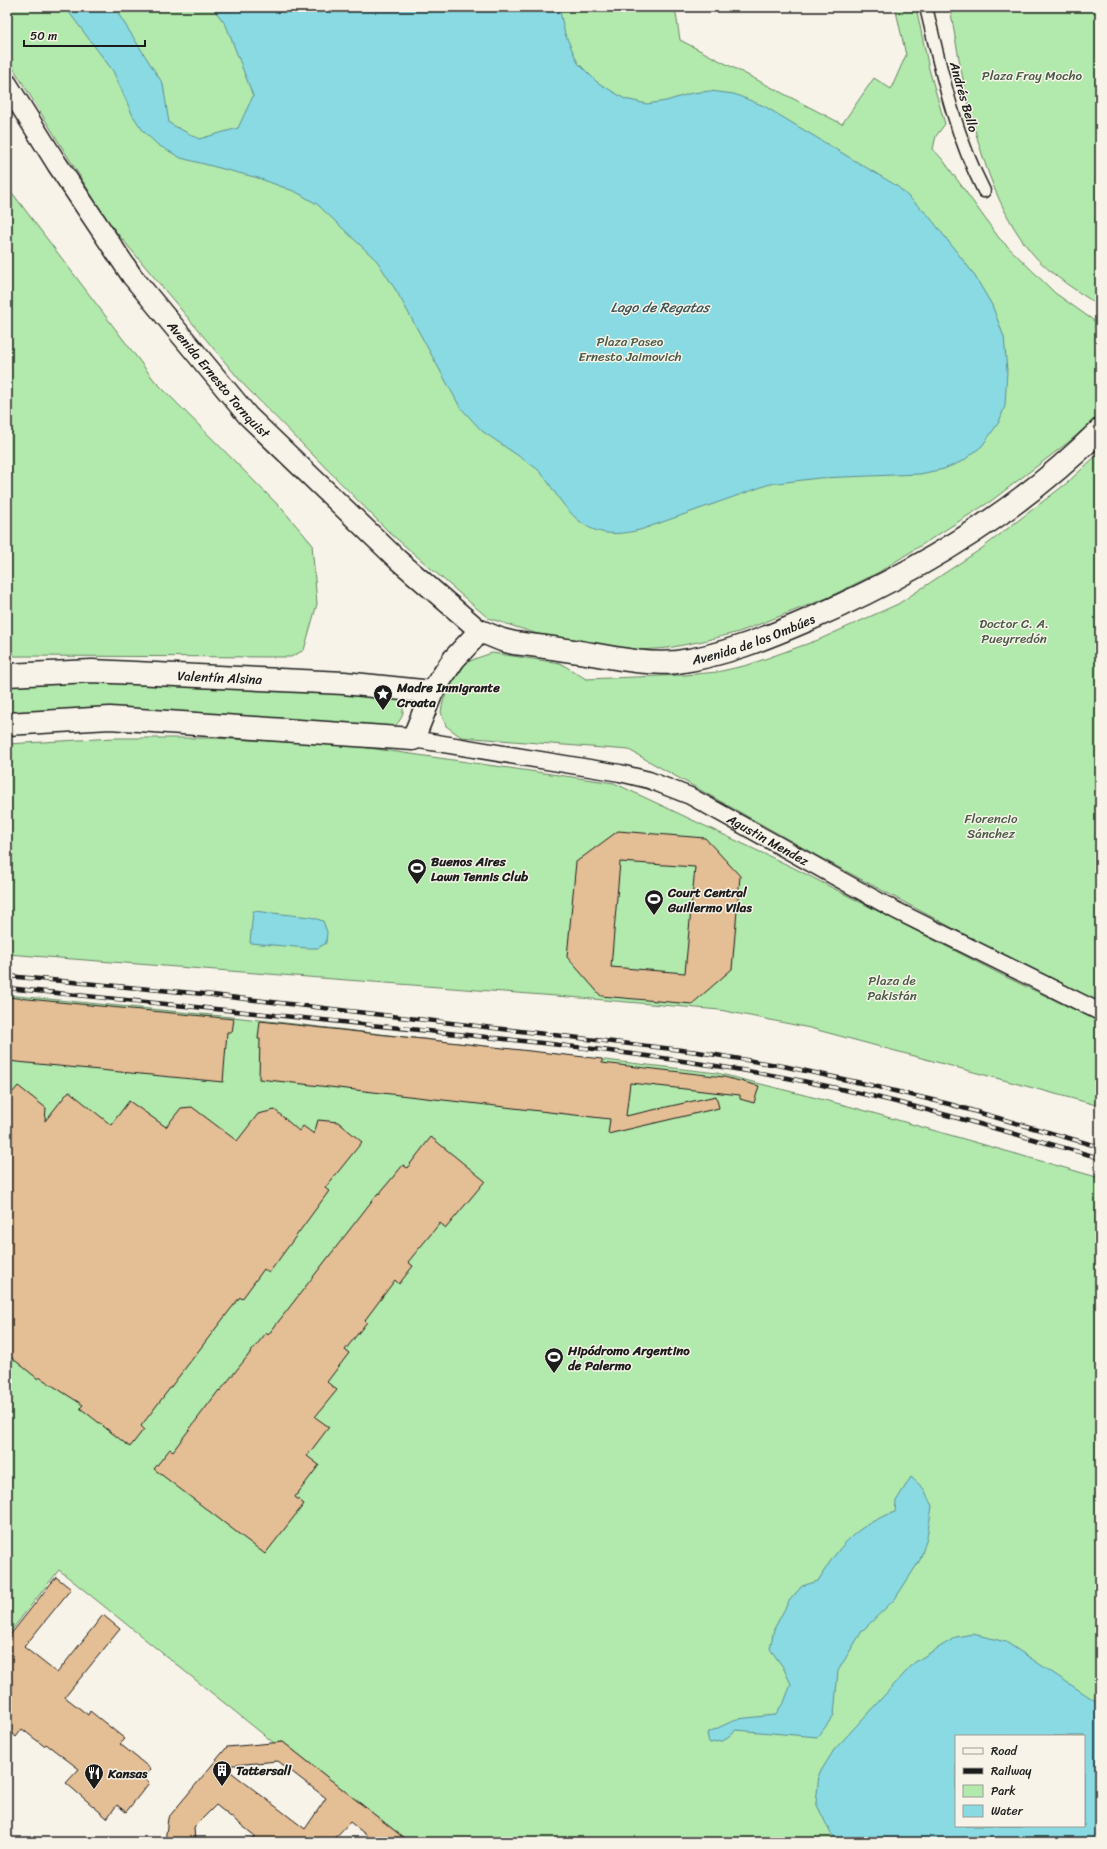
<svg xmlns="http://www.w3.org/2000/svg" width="1107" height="1849" font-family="Sriracha,sans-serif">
  <rect width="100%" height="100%" fill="#f7f3e8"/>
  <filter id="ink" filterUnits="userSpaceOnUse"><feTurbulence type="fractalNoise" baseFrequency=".025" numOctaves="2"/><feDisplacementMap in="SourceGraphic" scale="8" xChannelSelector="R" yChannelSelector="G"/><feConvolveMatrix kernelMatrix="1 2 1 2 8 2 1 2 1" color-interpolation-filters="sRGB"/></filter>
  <g filter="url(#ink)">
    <path fill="#b2e9ac" stroke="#678264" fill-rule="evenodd" d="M 7,7 L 675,7 L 680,40 L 842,124 L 874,78 L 891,89 L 906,55 L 895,7 L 916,7 L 929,69 L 945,124 L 936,136 L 933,149 L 943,160 L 999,238 L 1055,293 L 1100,325 L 1100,415 L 1070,441 L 991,501 L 879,572 L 827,598 L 739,632 L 703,641 L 668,648 L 640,650 L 547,637 L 488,618 L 390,533 L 244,385 L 108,222 L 7,58 Z
      M 950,7 L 1100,7 L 1100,306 C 1072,288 1041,269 1022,240 C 979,179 962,80 950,7 Z
      M 7,186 L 154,380 L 283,510 L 312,544 L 317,604 L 304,650 L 291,657 L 7,656 Z
      M 1100,452 L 1100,1003 L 1022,965 L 823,859 L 629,750 L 461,737 L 446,726 L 441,712 L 443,702 L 449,686 L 466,663 L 477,658 L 492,653 L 560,663 L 586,679 L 685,675 L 717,672 L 748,665 L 818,640 L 898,604 L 981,549 L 1067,483 Z
      M 103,682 L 394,695 L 402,701 C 405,715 402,719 392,729 L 7,718 L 7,686 Z
      M 115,738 L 212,738 L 348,745 L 614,783 L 792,867 L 1006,977 L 1100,1022 L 1100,1106 L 810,1028 L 720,1010 L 569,997 L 7,954 L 7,744 Z
      M 7,995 L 242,1018 L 717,1073 L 852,1107 L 1100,1178 L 1100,1842 L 409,1842 L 283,1742 L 274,1743 L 59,1570 L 7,1636 ZM 956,1736 L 1084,1736 L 1084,1826 L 956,1826 Z"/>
    <path fill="#89dae2" stroke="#5d8e93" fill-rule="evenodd" d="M 65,7 L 114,7 L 163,84 L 169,123 L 199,139 L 238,128 L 253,96 L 226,25 L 212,7 L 559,7 L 565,34 L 578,63 L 597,82 L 625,99 L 647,104 L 666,101 L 692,93 L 710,91 L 734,94 L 764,106 L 897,186 L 928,215 L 973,273 L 992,305 L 1004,337 L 1007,370 L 1005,406 L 999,422 L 982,446 L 963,461 L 944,469 L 920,474 L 819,478 L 770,484 L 640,530 C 603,539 583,531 560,500 C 552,489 546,477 536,468 L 482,431 L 460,407 L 397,292 L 377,261 L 317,204 L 296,192 L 258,178 L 181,158 L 158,145 L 144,132 L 133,116 L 113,71 Z
      M 253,911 L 311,917 L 323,921 L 327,932 L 326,943 L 318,948 L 307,948 L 250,943 Z
      M 911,1477 L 924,1489 L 932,1506 L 927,1537 L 920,1560 L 895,1599 L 862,1631 L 838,1671 L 834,1715 L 818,1737 L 736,1730 L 723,1741 L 709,1743 L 707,1733 L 737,1719 L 775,1715 L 785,1700 L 791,1684 L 783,1667 L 770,1649 L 774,1629 L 789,1601 L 802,1586 L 818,1581 C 838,1547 856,1525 895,1512 L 896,1501 Z
      M 973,1634 L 1006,1642 L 1100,1704 L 1100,1842 L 841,1842 L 831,1834 L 816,1803 L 819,1774 L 834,1750 L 915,1662 L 956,1637 ZM 956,1736 L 1084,1736 L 1084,1826 L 956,1826 Z"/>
    <path fill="#e4be95" stroke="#1c1c1c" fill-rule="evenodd" d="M 618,831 L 705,838 L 740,876 L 732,969 L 692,1004 L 601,996 L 567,957 L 576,862 ZM 620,862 L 695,867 L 685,973 L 611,967 Z
      M 7,997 L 234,1019 L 232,1032 L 227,1032 L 223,1082 L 7,1061 Z
      M 260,1021 L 602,1059 L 602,1063 L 724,1077 L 759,1086 L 754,1103 L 740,1099 L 740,1095 L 630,1083 L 626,1116 L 716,1096 L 719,1108 L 608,1134 L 610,1119 L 259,1079 L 260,1039 L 258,1039 Z
      M 18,1086 L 46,1108 L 45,1121 L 69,1091 L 111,1125 L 129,1101 L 166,1127 L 181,1108 L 192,1107 L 237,1141 L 258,1114 L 275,1110 L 299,1131 L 303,1126 L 314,1134 L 318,1120 L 338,1122 L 362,1142 L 325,1188 L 329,1191 L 269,1273 L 264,1269 L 242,1299 L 240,1297 L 216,1328 L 141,1426 L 144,1429 L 130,1447 L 80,1408 L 83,1405 L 39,1377 L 38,1379 L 7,1354 L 7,1099 Z
      M 431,1137 L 485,1181 L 446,1228 L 440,1223 L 408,1262 L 413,1266 L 399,1284 L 395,1280 L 365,1320 L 367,1322 L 345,1350 L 349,1353 L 327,1382 L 337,1390 L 315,1417 L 329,1427 L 307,1456 L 319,1465 L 295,1497 L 304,1504 L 265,1554 L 154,1469 L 170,1449 L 173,1451 L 219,1390 L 220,1391 L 266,1333 L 268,1335 L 378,1193 L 379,1194 L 403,1165 L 407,1168 Z
      M 56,1577 L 71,1589 L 24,1647 L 57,1673 L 103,1615 L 120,1629 L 65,1697 L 88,1715 L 90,1711 L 125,1739 L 120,1744 L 151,1769 L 143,1778 L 149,1783 L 126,1812 L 117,1805 L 107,1818 L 66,1783 L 79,1769 L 46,1744 L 44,1746 L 22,1729 L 16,1737 L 7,1729 L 7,1639 Z
      M 283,1742 L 409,1842 L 375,1842 L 350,1822 L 331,1842 L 247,1842 L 255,1836 L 216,1805 L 194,1827 L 195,1842 L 165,1842 L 168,1818 L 227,1747 ZM 278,1761 L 326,1798 L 305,1829 L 223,1766 Z"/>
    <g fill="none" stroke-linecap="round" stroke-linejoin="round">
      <defs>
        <path id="pedestrian" d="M 926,7 C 941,70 954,133 984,191"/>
        <g id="minor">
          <path id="s1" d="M 413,739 L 620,773 L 649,780 L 690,796 L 895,910 L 1100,1012"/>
        </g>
        <g id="tertiary">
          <path id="s2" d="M 7,84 L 57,164 L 132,276 L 248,416 L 398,560 L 480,631"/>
        </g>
        <g id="secondary">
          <path id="s3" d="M 7,675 L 92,671 L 344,683 L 432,692"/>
          <path id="s4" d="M 7,724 L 110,718 L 413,739 L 432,692 L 454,659 L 480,631 L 502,640 L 514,643 C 541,646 566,650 592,654 C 620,659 649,665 677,662 C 722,656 766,638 808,620 C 914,574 1018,512 1100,430"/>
        </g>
      </defs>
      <use href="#pedestrian" stroke="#1c1c1c" stroke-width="15"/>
      <use href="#minor" stroke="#1c1c1c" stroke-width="19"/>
      <use href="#tertiary" stroke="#1c1c1c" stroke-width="23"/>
      <use href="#secondary" stroke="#1c1c1c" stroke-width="25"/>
      <use href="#pedestrian" stroke="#f7f3e8" stroke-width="12"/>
      <use href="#minor" stroke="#f7f3e8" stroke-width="16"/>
      <use href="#tertiary" stroke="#f7f3e8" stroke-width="20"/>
      <use href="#secondary" stroke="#f7f3e8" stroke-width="22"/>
      <defs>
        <path id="rail" d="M 7,976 L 204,994 L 698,1052 L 783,1066 L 861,1083 L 949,1104 L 1100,1147
          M 7,988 C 160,1004 314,1018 467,1035 C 572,1046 677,1058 782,1077 C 890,1097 994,1128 1100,1158"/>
      </defs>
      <use href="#rail" stroke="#1c1c1c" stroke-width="4.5"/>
      <use href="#rail" stroke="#f7f3e8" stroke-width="3" stroke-dasharray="9" stroke-linecap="butt"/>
    </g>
  </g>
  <defs>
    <symbol id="sight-pin" viewBox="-11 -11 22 30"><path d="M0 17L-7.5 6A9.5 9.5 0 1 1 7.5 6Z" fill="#1c1c1c" stroke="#f7f3e8"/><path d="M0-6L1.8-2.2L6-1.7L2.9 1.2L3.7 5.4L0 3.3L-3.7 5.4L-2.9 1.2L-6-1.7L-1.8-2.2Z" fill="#fff"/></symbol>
    <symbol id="stadium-pin" viewBox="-11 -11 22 30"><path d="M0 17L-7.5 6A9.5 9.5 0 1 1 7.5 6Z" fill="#1c1c1c" stroke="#f7f3e8"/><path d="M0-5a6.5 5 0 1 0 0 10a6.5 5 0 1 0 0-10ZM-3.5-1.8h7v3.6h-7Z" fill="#fff"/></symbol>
    <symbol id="building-pin" viewBox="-11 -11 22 30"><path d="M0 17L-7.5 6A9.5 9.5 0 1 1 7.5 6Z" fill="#1c1c1c" stroke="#f7f3e8"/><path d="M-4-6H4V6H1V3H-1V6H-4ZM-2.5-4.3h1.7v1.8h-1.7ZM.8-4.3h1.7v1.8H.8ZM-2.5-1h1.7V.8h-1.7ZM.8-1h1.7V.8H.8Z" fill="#fff"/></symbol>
    <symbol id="restaurant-pin" viewBox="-11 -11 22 30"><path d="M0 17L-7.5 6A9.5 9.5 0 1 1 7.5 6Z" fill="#1c1c1c" stroke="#f7f3e8"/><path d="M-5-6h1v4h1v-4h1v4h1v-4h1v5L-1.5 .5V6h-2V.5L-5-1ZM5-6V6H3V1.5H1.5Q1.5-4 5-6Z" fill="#fff"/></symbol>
  </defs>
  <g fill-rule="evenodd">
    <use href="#sight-pin" x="372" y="683" width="22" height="30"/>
    <use href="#stadium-pin" x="406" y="857" width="22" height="30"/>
    <use href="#stadium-pin" x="643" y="888" width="22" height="30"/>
    <use href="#stadium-pin" x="543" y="1346" width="22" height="30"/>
    <use href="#building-pin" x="211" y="1759" width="22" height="30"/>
    <use href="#restaurant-pin" x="83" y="1762" width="22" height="30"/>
  </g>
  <g text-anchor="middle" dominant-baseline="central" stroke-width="3" stroke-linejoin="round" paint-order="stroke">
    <g font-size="13" fill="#495a47" stroke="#f7f3e8">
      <text x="1032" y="75">Plaza Fray Mocho</text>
      <text x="630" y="341">Plaza Paseo<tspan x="630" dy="15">Ernesto Jaimovich</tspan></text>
      <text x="1014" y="623">Doctor C. A.<tspan x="1014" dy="15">Pueyrredón</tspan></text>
      <text x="991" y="818">Florencio<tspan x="991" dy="15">Sánchez</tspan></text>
      <text x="892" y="980">Plaza de<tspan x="892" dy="15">Pakistán</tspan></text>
    </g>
    <g font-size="13" fill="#1c1c1c" stroke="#f7f3e8">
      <text transform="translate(964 97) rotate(74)">Andrés Bello</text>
      <text stroke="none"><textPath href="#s2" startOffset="364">Avenida Ernesto Tornquist</textPath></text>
      <text stroke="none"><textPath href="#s4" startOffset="816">Avenida de los Ombúes</textPath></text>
      <text stroke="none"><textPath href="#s3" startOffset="213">Valentín Alsina</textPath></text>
      <text stroke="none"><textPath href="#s1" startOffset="373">Agustin Mendez</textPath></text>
    </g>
    <g font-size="13" font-weight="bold" fill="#1c1c1c" stroke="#f7f3e8" text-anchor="start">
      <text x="397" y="687">Madre Inmigrante<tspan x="397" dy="15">Croata</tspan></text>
      <text x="431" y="861">Buenos Aires<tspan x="431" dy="15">Lawn Tennis Club</tspan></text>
      <text x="668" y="892">Court Central<tspan x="668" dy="15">Guillermo Vilas</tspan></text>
      <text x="568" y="1350">Hipódromo Argentino<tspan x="568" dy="15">de Palermo</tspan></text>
      <text x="236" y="1770">Tattersall</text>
      <text x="108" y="1773">Kansas</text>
    </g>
    <g font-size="14" font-style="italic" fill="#3d5557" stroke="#f7f3e8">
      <text x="660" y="307">Lago de Regatas</text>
    </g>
  </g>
  <rect width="1107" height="1849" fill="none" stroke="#f7f3e8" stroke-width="24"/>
  <rect x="12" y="12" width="1083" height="1825" fill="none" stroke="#1c1c1c" stroke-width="1.5" filter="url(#ink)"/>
  <rect x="955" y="1735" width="130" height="92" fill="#f7f3e8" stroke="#9f9d96"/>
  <rect x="963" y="1748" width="20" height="6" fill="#f7f3e8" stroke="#9f9d96"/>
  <text x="991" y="1755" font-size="12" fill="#1c1c1c">Road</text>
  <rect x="963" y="1768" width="20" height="6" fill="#1c1c1c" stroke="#9f9d96"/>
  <text x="991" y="1775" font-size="12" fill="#1c1c1c">Railway</text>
  <rect x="963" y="1785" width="20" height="12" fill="#b2e9ac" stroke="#9f9d96"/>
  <text x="991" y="1795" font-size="12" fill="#1c1c1c">Park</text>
  <rect x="963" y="1805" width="20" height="12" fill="#89dae2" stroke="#9f9d96"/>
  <text x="991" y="1815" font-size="12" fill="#1c1c1c">Water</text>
  <path d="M24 40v6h121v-6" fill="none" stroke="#1c1c1c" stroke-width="2"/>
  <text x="30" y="40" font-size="12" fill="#1c1c1c" stroke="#f7f3e8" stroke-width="3" paint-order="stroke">50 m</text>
</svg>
